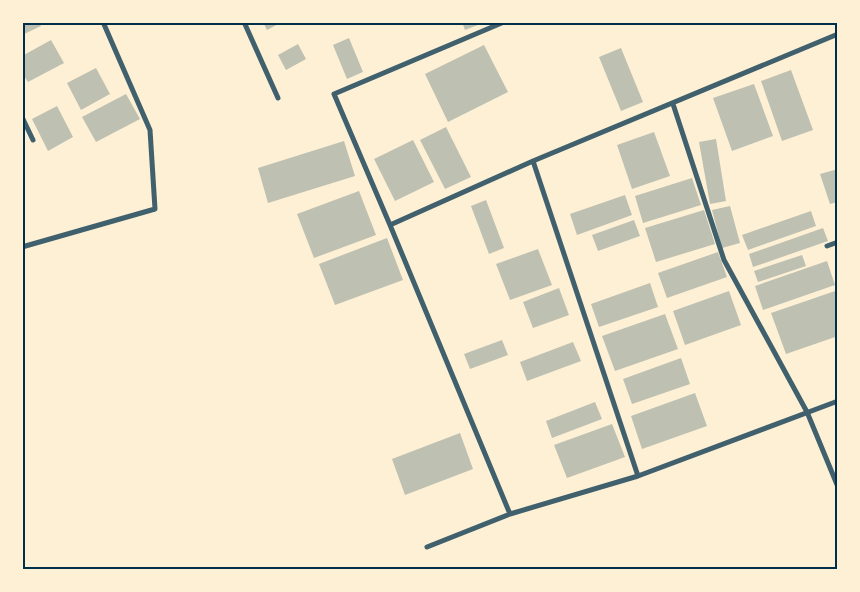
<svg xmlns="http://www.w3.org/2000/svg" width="860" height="592" font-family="'Times New Roman',serif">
  <rect width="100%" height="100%" fill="#fdf0d5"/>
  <path fill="#bec0b2" d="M 22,22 L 39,22 L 41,26 L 22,35 Z
    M 263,22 L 282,22 L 267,30 Z
    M 462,22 L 483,22 L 483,23 L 465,30 Z
    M 349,38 L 363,72 L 347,79 L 333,45 Z
    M 51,40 L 64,63 L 28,82 L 22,73 L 22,56 Z
    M 298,44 L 306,59 L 286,70 L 278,55 Z
    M 484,45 L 508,92 L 448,122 L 425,74 Z
    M 621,48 L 643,102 L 621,111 L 599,57 Z
    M 96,68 L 110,94 L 81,110 L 67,83 Z
    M 791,70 L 813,130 L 782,141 L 761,81 Z
    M 754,84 L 773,136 L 732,151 L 713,98 Z
    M 126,94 L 140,119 L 96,142 L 82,117 Z
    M 57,106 L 73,137 L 48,151 L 32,119 Z
    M 446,127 L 471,177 L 445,189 L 420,140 Z
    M 654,132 L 670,176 L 632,189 L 617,145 Z
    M 716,139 L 726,201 L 710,204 L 699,142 Z
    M 413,140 L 434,182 L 395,201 L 374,159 Z
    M 344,141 L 355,176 L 268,203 L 258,168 Z
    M 838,169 L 838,202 L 830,204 L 820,174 Z
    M 692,178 L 701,205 L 643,223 L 635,196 Z
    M 359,191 L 376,235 L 314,258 L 297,214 Z
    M 625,195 L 632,215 L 577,235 L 570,214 Z
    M 486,200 L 504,248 L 489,254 L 471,206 Z
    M 730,206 L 740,243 L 722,248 L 712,210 Z
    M 704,210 L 715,244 L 656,262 L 645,228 Z
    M 811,211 L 816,226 L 748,250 L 742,235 Z
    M 634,220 L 640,236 L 598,251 L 592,235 Z
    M 823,228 L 828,241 L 753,267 L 749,254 Z
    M 387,238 L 403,280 L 335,305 L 319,264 Z
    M 538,249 L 552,285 L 510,300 L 496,264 Z
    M 718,252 L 727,277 L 667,298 L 658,273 Z
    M 802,255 L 806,266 L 758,282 L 754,271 Z
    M 827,261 L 835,285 L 763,310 L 755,286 Z
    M 650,283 L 658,307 L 599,327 L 591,304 Z
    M 559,288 L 569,315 L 533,328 L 523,302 Z
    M 838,290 L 838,336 L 786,354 L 771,313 Z
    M 729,291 L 741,325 L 685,345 L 673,311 Z
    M 665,314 L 678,349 L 615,371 L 602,336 Z
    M 502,340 L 508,355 L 470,369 L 464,354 Z
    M 573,342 L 581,361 L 527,381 L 520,362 Z
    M 681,358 L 690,384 L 632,404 L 623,379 Z
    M 695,393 L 707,426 L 642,449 L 631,416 Z
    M 595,402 L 602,419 L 552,438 L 546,421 Z
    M 612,424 L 625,457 L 567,478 L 554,445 Z
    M 460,433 L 473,469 L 405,495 L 392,459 Z"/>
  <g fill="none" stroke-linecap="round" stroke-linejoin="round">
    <path stroke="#3f606c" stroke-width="5" d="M 244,22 L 278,98
      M 504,22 L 334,94 L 390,225 L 510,514
      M 673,104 L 724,260 L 807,412 L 838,487
      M 22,117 L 33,140
      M 533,161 L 638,476
      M 390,225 L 533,161 L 838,34
      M 827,246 L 838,242
      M 22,247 L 155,209 L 150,130 L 103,22
      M 427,547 L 510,514 L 638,476 L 838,401"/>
  </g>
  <rect width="860" height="592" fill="none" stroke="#fdf0d5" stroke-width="48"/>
  <rect x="24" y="24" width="812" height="544" fill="none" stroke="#003049" stroke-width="2"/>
</svg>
